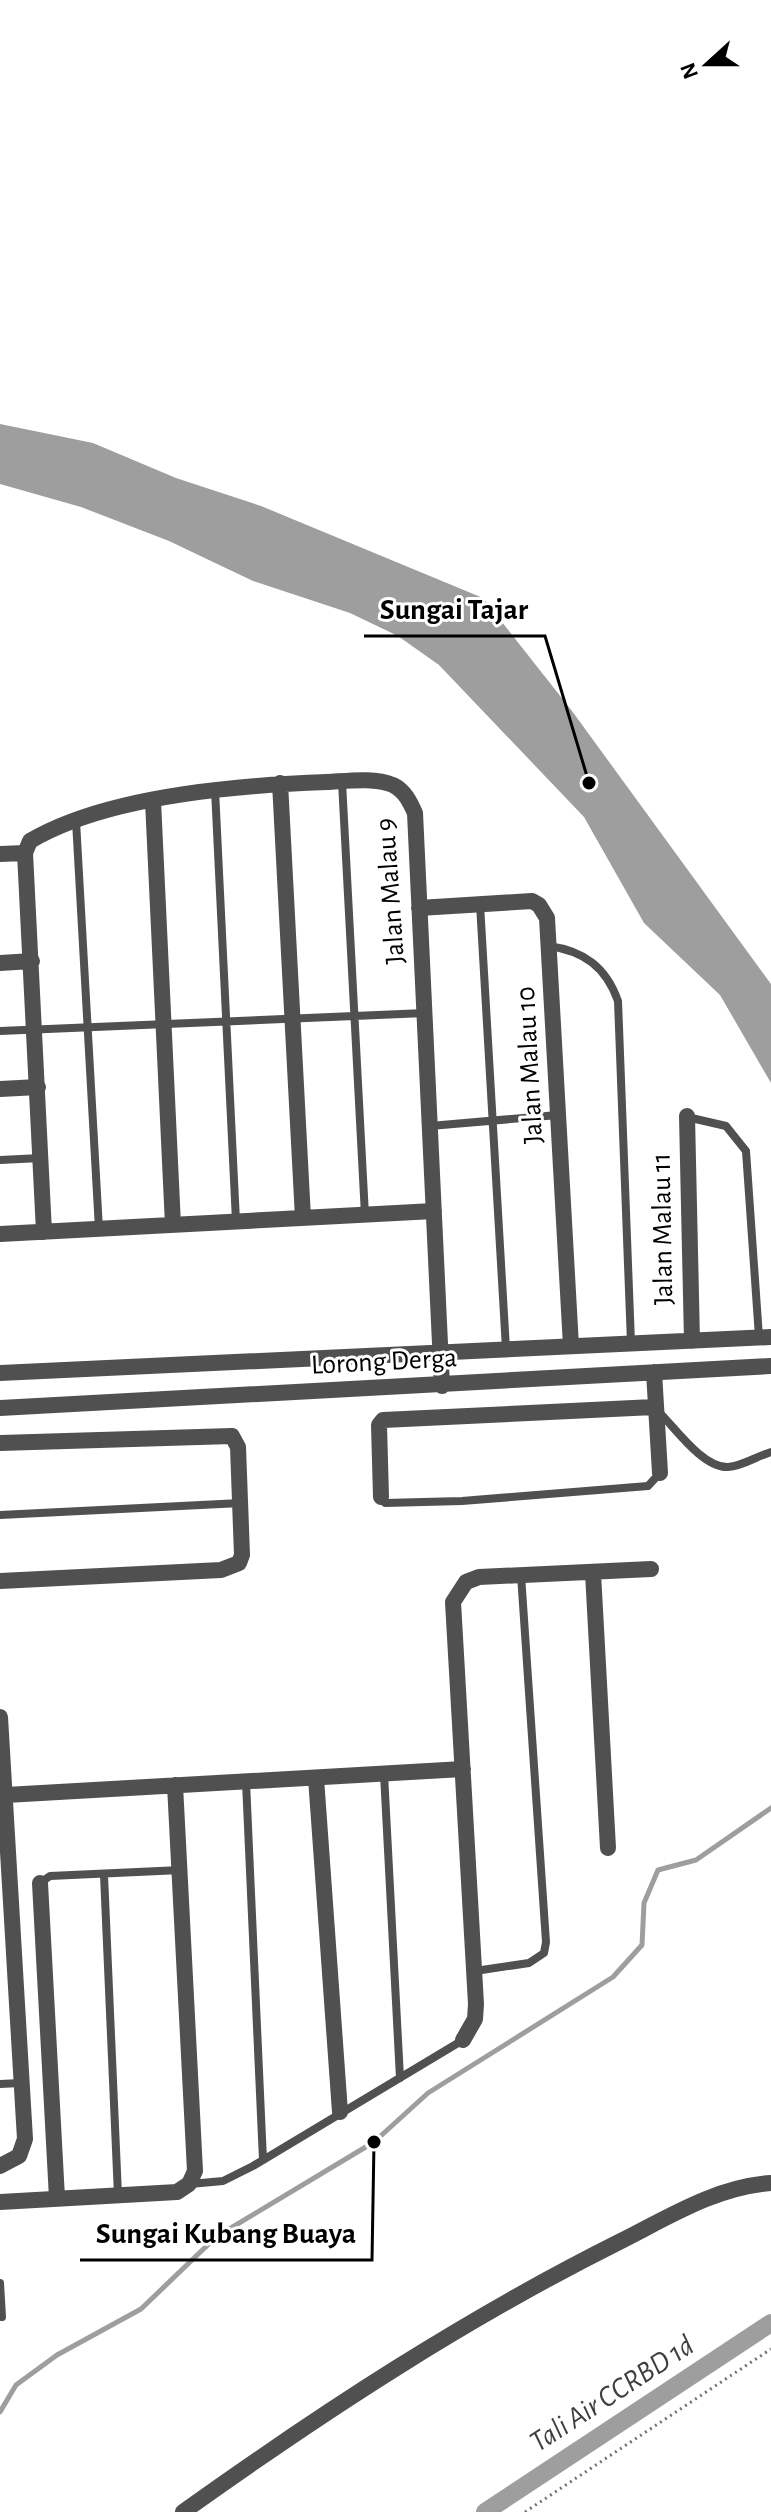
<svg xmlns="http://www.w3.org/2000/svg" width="771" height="2512" font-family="'Alegreya Sans',sans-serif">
  <rect width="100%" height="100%" fill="#fff"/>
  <path fill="#9e9e9e" d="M 0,424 L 93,443 L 176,478 L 261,506 L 483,598 L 572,711 L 771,984 L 771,1083 L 720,995 L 644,923 L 584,817 L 439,665 L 398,636 L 350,613 L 253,581 L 169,541 L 81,507 L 0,484 Z"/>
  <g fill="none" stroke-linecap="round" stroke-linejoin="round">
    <path stroke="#9e9e9e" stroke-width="5" d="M 0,2412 L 16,2385 L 57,2355 L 141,2309 L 216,2237 L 374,2142 L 428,2093 L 613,1977 L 642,1945 L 644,1903 L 658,1870 L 696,1860 L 771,1808"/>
    <path stroke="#9e9e9e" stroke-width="18" d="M 485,2512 L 771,2323"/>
    <path stroke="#727272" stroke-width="3" stroke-dasharray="2 4" stroke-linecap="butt" d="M 525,2512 L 771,2349"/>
    <path stroke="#505050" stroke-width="8" d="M 342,782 L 365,1215
      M 215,790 L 236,1221
      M 76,821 L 99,1229
      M 480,904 L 506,1349
      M 549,946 C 584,951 606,967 618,1001 L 631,1343
      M 0,1031 L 425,1013
      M 687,1117 L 726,1126 L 746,1151 L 759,1337
      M 430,1126 L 558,1115
      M 0,1160 L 41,1158
      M 659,1412 C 676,1429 703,1468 728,1467 C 743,1466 757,1456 771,1452
      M 381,1497 L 385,1503 L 462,1501 L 648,1486 L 660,1473
      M 0,1515 L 241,1503
      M 384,1774 L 400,2078
      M 246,1782 L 263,2160
      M 104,1875 L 118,2195
      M 40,1883 L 50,1876 L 181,1870
      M 475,1971 L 529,1963 L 544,1953 L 546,1942 L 521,1575
      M 0,2084 L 21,2083
      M 190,2184 L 223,2181 L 253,2166 L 463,2040
      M 0,2283 L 2,2317"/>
    <path stroke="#505050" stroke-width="16" d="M 280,783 L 303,1218
      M 153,801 L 173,1225
      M 0,854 L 25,853
      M 419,908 L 532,901 L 539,905 L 547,918 L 571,1346
      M 0,963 L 32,961
      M 0,1089 L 38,1087
      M 687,1116 L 692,1341
      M 44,1232 L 25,853 L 30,841 C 106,796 239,785 327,782 C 347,781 374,777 393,785 C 405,791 410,802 415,813 L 442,1386
      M 0,1234 L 434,1211
      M 654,1372 L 660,1473
      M 0,1373 L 771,1337
      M 0,1408 L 771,1366
      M 0,1443 L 232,1436 L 238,1447 L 242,1555 L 239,1563 L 221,1570 L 0,1581
      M 381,1497 L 379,1425 L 383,1420 L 654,1407
      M 593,1573 L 608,1848
      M 0,1717 L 25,2139 L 19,2156 L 0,2166
      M 316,1778 L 340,2112
      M 6,1795 L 463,1769
      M 40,1883 L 57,2198
      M 463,2040 L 475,2019 L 476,2004 L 453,1602 L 466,1582 L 479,1577 L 651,1569
      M 0,2202 L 177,2192 L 189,2184 L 195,2171 L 175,1785
      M 183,2512 C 323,2412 465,2319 619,2242 C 667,2218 715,2187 771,2183"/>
  </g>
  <g text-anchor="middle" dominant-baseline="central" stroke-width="6" stroke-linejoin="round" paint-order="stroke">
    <g font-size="28" fill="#000" stroke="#fff">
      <text transform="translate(391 891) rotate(-94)">Jalan Malau 9</text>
      <text transform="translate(530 1065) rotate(-93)">Jalan Malau 10</text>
      <text transform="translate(663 1229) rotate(-91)">Jalan Malau 11</text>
      <text transform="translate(384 1362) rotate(-3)">Lorong Derga</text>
    </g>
    <g font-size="30" font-style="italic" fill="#3f3f3f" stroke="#fff">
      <text transform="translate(612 2394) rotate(-33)">Tali Air CCRBD 1d</text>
    </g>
  </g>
  <path fill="none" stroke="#000" stroke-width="3" d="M589 783L545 636H364M374 2142L372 2260H80"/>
  <g fill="#000" stroke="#fff" stroke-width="3">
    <circle cx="589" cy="783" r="8"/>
    <circle cx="374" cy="2142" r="8"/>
  </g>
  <g font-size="30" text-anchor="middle" font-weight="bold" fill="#000" stroke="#fff" stroke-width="6" stroke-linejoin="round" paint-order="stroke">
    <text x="454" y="619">Sungai Tajar</text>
    <text x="226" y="2243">Sungai Kubang Buaya</text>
  </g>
  <g transform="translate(707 64) rotate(249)" stroke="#ffffff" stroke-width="6" paint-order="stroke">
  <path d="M0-6L14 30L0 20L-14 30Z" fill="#000000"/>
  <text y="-12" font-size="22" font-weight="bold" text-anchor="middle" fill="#000000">N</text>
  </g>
</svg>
